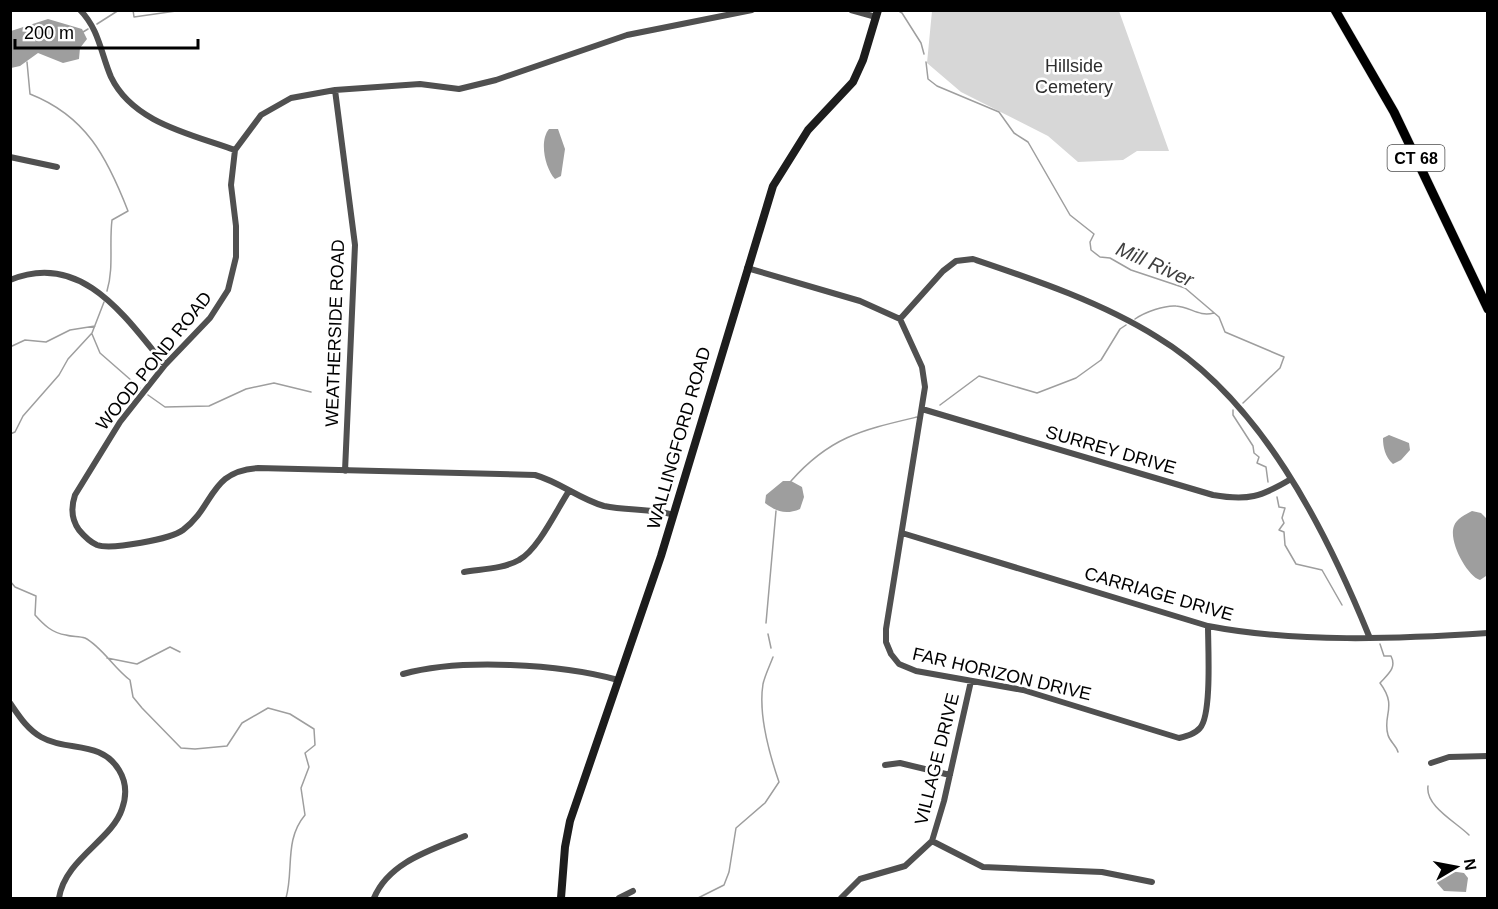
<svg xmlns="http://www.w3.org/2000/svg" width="1498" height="909" font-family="Arial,sans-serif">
  <rect width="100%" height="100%" fill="#fff"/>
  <path fill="#d7d7d7" d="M 932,11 L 1119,11 L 1169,151 L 1137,151 L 1123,160 L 1078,162 L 1048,136 L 961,92 L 927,63 Z"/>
  <path fill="#9e9e9e" d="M 48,19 L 82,29 L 87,39 L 80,48 L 79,59 L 63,63 L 38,53 L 20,66 L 11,68 L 11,31 Z
    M 549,129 L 558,129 L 565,149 L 561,176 L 555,179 C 545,168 539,141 549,129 Z
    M 1389,435 L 1409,443 L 1410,450 L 1401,460 L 1393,464 C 1385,457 1383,447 1383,438 Z
    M 783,481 L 791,481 L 802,487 L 804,497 L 800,509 C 786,515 777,512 765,503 L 766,495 Z
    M 1472,511 L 1481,513 L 1487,519 L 1487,570 L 1486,576 L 1480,580 C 1467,576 1448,541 1454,526 C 1456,519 1466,514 1472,511 Z
    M 1443,870 L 1464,873 L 1468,878 L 1466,892 L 1444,891 L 1437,883 L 1438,875 Z"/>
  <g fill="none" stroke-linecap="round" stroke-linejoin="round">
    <path stroke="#9e9e9e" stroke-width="1.5" d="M 133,10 L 134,17 L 183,10
      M 897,10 L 902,13 L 921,43 L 924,54
      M 97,24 L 119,10
      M 83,32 L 88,29
      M 27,62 L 30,94 C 86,116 107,157 128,211 L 112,220 C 109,244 114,268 107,291
      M 926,62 L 928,79 L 937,86 L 999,112 L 1014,133 L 1028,142 L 1070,215 L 1094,234 L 1090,242 L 1091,250 L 1100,257 L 1110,258 L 1131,270 L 1185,288 L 1219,317 L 1225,332 L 1284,357 L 1280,368 L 1243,403
      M 1135,319 C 1145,312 1165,305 1176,306 C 1191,307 1198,317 1214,313
      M 92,334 L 100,353 L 140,388
      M 10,347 L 25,340 L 46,342 L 70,330 L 95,326
      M 148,395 L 165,407 L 209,406 L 246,389 L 274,383 L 311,392
      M 940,405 L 979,376 L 1037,393 L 1076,378 L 1101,360 L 1120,329 L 1126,325
      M 1233,410 L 1233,415 L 1253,446 L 1254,453 L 1259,457 L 1257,463 L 1266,467 L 1268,482
      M 10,434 L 15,432 L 23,416 L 59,375 L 68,359 L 92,333 L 104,302
      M 791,481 C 830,437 862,430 917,417
      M 1277,497 L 1279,507 L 1285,508 L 1282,518 L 1284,523 L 1279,530 L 1284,532 L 1285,545 L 1296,564 L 1322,570 L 1342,605
      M 10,581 L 15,587 L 36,596 L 35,615 C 44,625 52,633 66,635 C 72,637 79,636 85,638 C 101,646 114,668 130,680 L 133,697 L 142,708 L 181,748 L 195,749 L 227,746 L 242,723 L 268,708 L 290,714 L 314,729 L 315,745 L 305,753 L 309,767 L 301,788 L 305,815 C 284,840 294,870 286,898
      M 766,623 L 776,511
      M 768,634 L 771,648
      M 1380,644 L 1384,656 L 1391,656 C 1397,668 1388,674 1380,683 C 1398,707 1382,715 1388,735 C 1390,742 1396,745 1398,752
      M 107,658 L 137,664 L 170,647 L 180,652
      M 1428,786 C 1425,806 1456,822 1469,835
      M 698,898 L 724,885 L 729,872 L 736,828 L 765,803 L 779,782 C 769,753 758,715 763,684 C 765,675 770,665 773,657"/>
    <defs>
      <path id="primary" d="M 1335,10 L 1394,112 L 1488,309"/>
    </defs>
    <use href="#primary" stroke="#dbdbdb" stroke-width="10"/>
    <path stroke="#505050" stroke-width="6" d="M 80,10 C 99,29 101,54 111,77 C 133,123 191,134 235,150
      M 851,10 L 876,17
      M 335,90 L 355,245 L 345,471
      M 10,157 L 57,167
      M 747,268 L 860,301 L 900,319
      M 10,280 C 82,250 126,318 165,365
      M 900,319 L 922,367 L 925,387 L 886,629 L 886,642 L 891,654 L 899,664 L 916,671 L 1023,690 L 1179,738 C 1187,736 1195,734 1200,728 C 1212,715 1208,646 1208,626
      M 900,319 L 943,271 L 956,261 L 973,259 C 1035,280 1101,302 1157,337 C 1260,399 1325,528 1369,636
      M 922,409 L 1213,495 C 1248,501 1261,497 1291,479
      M 674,515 C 651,508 627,511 604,506 C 579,499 560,482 535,475 L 258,468 C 209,471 215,506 183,530 C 171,539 112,550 97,545 C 90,542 84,536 79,530 C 71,519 71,507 75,495 L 120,422 L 165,365 L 210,318 L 228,290 L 236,257 L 236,226 L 231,185 L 235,150 L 261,115 L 291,98 L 335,90 L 420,84 L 459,89 L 496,80 L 627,35 L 752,10
      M 902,533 L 1208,626 C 1296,643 1397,639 1488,633
      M 464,572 C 482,569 503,569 519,560 C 538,550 557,509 569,491
      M 403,674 C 460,658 561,664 618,680
      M 10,703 C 19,716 27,729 41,737 C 67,752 101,740 119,770 C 127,783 127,795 122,809 C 112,840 65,859 59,898
      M 1431,763 L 1449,757 L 1488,756
      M 885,765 L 900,763 L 950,775
      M 932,841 L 983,867 L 1102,872 L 1152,882
      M 374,898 C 389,862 431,850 465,836
      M 619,898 L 633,891
      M 841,898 L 860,879 L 905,866 L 932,841 L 944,801 L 971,681"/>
    <path stroke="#1d1d1d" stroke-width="8" d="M 561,898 L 565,847 L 570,821 L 661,556 L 773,186 L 808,130 L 853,82 L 863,60 L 878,10"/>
    <use href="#primary" stroke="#000" stroke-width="9"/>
  </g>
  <g text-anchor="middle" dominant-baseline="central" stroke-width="5" stroke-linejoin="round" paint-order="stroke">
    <rect fill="#fff" stroke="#4c4c4c" stroke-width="1.5" x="1387.5" y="145" width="57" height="26" rx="4.5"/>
    <g font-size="16" font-weight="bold" fill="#000">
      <text x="1416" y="158">CT 68</text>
    </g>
    <g font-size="18" fill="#2e2e2e" stroke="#fff">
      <text x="1074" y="66">Hillside<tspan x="1074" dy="21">Cemetery</tspan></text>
    </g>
    <g font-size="18" fill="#000" stroke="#fff">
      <text transform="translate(335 333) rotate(-88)">WEATHERSIDE ROAD</text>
      <text transform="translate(154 361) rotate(-51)">WOOD POND ROAD</text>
      <text transform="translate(679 438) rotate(-74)">WALLINGFORD ROAD</text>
      <text transform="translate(1111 450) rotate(16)">SURREY DRIVE</text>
      <text transform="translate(1159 594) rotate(16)">CARRIAGE DRIVE</text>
      <text transform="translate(1002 674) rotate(13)">FAR HORIZON DRIVE</text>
      <text transform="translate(937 759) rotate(-76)">VILLAGE DRIVE</text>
    </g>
    <g font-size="20" font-style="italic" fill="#3f3f3f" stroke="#fff">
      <text transform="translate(1155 264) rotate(24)">Mill River</text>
    </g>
  </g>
  <rect width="1498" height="909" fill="none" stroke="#000000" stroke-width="24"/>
  <g transform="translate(1456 867) rotate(80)" stroke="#ffffff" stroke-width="4.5" paint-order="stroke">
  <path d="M0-4.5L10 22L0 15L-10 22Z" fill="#000000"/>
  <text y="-9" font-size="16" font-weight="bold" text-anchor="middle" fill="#000000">N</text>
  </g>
  <path d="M15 39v9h183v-9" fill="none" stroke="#000000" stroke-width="3"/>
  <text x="24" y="39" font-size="18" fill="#000000" stroke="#ffffff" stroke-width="4.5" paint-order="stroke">200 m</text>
</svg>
